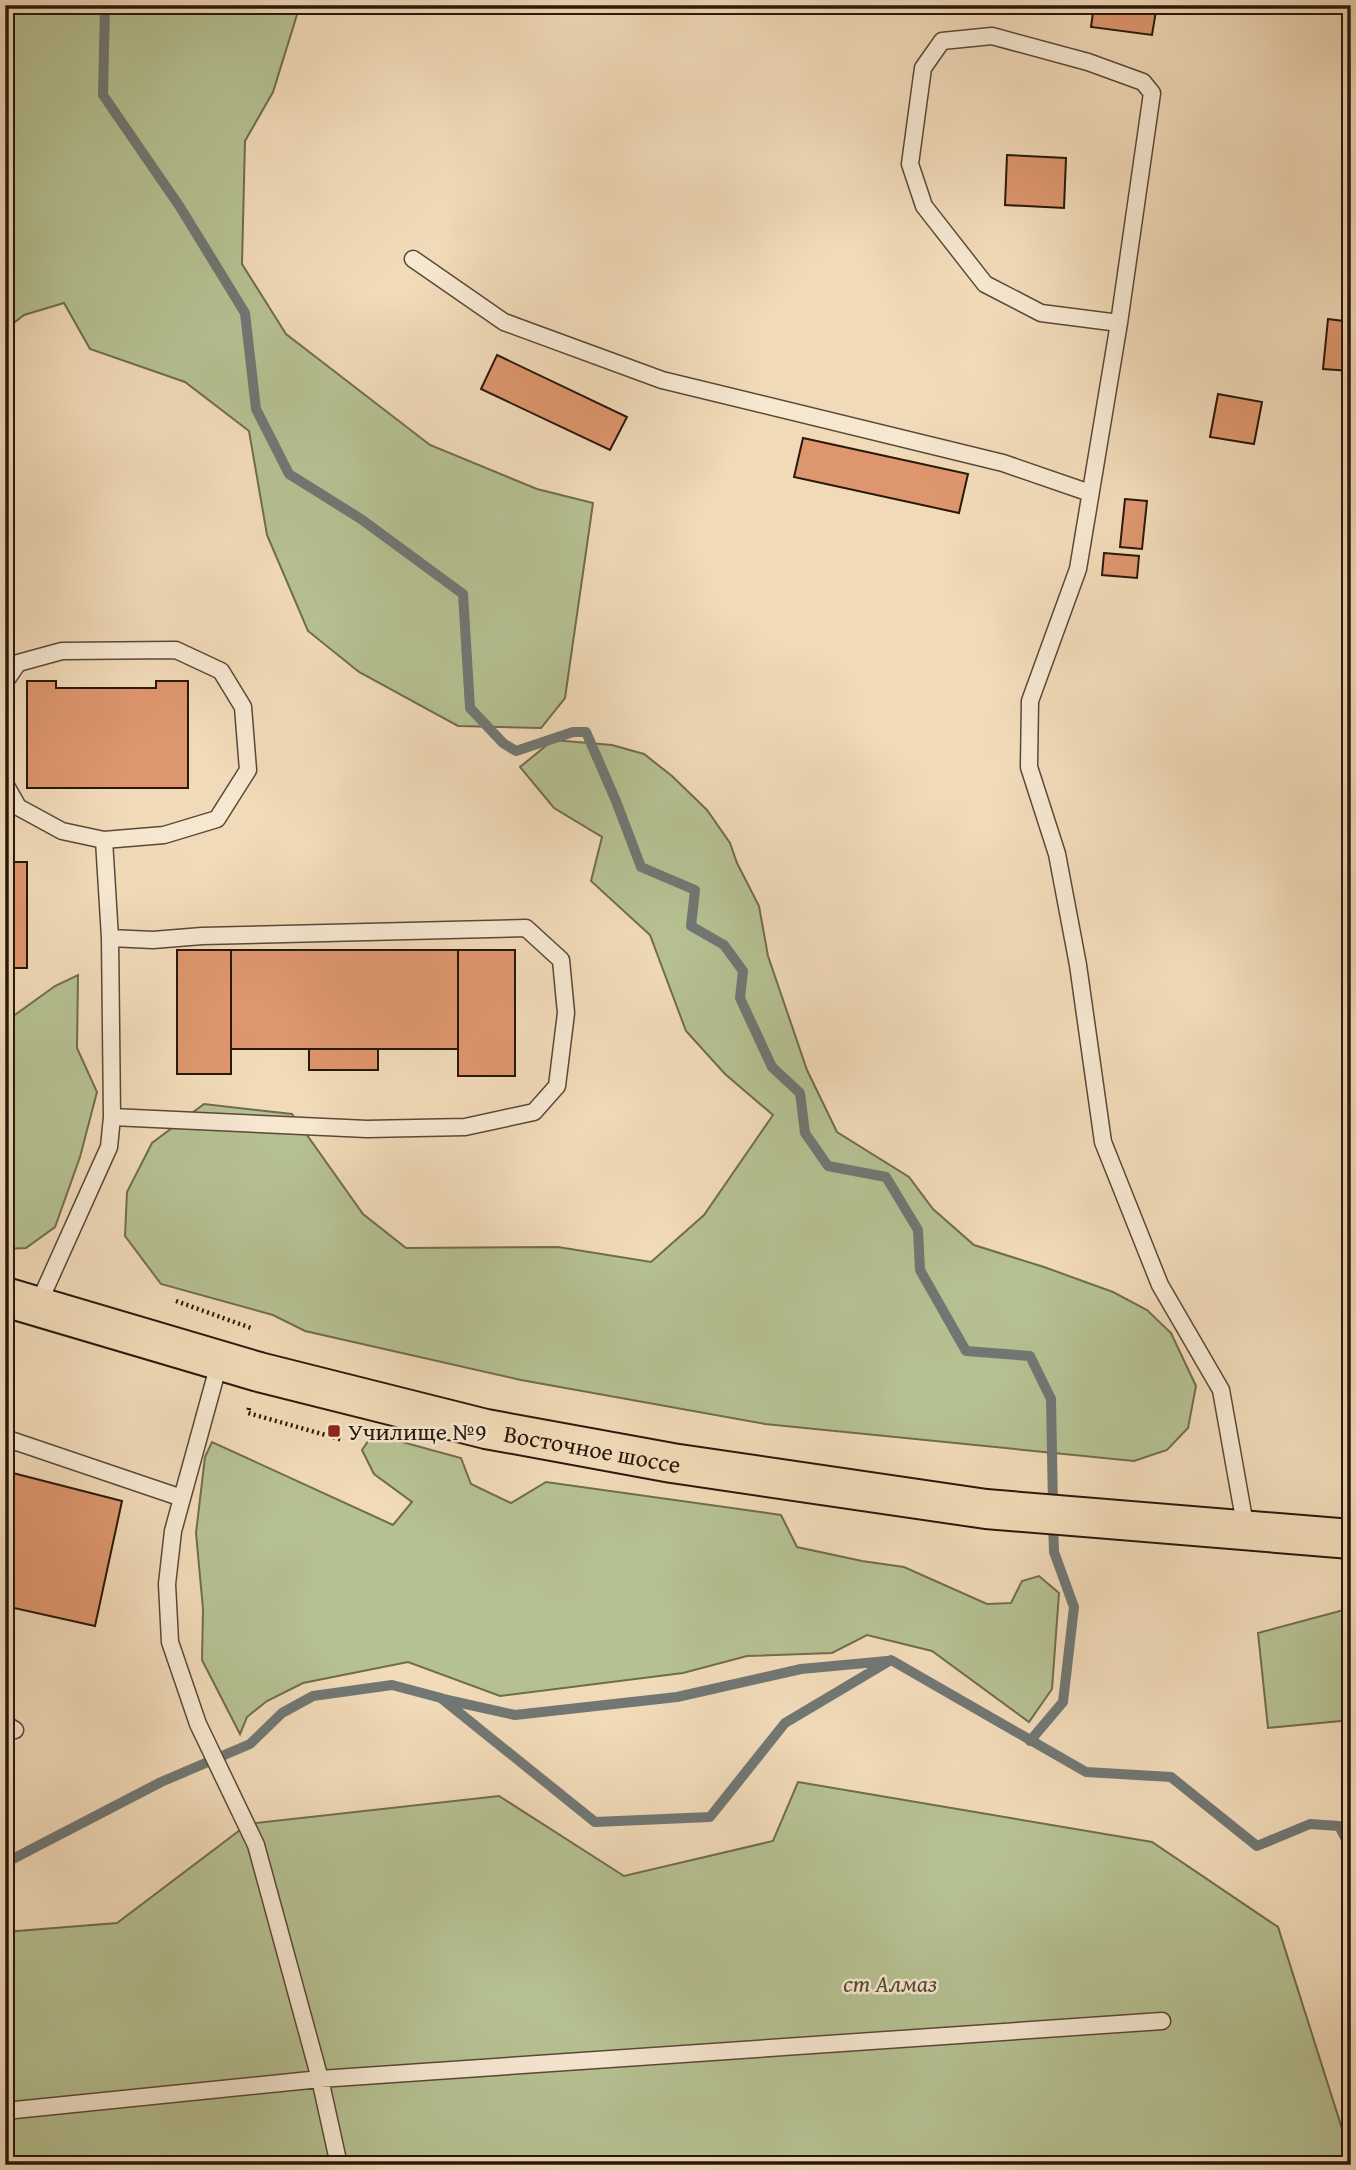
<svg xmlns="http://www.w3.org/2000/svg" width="1356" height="2170" font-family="'Gentium Book Plus',serif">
  <rect width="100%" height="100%" fill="#f1dab8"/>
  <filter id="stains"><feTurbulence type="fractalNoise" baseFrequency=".00286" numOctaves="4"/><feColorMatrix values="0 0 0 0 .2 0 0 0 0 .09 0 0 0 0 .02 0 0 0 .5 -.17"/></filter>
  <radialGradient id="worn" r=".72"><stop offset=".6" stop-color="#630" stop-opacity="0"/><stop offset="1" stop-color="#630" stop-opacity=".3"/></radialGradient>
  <path fill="#b6c192" stroke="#706c4e" stroke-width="2" d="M 5,5 L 300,5 L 273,92 L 245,141 L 242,264 L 286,334 L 430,445 L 537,489 L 593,503 L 565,698 L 541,728 L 458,726 L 359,672 L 308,631 L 267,535 L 249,431 L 185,382 L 90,349 L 64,303 L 24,315 L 5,330 Z
    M 553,740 L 612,745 L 644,754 L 672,776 L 707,810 L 730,843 L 737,863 L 759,906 L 768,956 L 807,1070 L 837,1132 L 909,1177 L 933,1209 L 974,1245 L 1044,1267 L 1113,1292 L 1147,1310 L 1171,1333 L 1196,1386 L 1188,1428 L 1167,1450 L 1134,1461 L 765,1424 L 521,1380 L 305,1331 L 273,1315 L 161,1284 L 125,1236 L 127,1192 L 152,1143 L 204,1104 L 292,1114 L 363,1214 L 406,1248 L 558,1247 L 651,1262 L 704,1215 L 773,1115 L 725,1074 L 686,1031 L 650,935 L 591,881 L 602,837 L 554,808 L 520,767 Z
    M 78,975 L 77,1048 L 97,1092 L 80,1157 L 55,1227 L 26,1248 L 5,1249 L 5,1022 L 55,986 Z
    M 373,1434 L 461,1458 L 471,1484 L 511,1503 L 546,1482 L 781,1515 L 797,1547 L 862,1561 L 904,1567 L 987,1604 L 1011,1603 L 1022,1581 L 1039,1576 L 1059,1593 L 1052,1689 L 1029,1722 L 932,1651 L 867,1635 L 832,1653 L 747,1656 L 683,1673 L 500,1696 L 408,1662 L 303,1683 L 267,1701 L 247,1717 L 240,1734 L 202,1660 L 203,1609 L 196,1533 L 205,1457 L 212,1442 L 393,1525 L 412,1502 L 374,1474 L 362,1450 Z
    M 1351,1608 L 1351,1720 L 1268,1728 L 1258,1633 Z
    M 798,1782 L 1152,1842 L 1278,1927 L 1351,2157 L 1351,2165 L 5,2165 L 5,1932 L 117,1923 L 248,1824 L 499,1796 L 624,1876 L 773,1841 Z"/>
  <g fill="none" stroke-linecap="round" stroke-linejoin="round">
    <path stroke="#717774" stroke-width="10" d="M 105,5 L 103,95 L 180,207 L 245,313 L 256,409 L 289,474 L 361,519 L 463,594 L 470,708 L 503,743 L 516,751 L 573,732 L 586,732 L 616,801 L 641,867 L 695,890 L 691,926 L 724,945 L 743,971 L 740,998 L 772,1067 L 800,1093 L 805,1133 L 828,1166 L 886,1177 L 918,1230 L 920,1270 L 966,1351 L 1030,1356 L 1051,1399 L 1053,1506
      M 443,1699 L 515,1715 L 677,1697 L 801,1669 L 887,1661
      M 1030,1741 L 1063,1702 L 1074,1607 L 1054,1552 L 1053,1522
      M 5,1863 L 161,1782 L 250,1744 L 282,1713 L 313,1696 L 392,1685 L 441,1698 L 595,1822 L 710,1817 L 785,1723 L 891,1660 L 1086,1772 L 1171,1777 L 1257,1846 L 1310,1824 L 1339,1826 L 1351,1849"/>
  </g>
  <path fill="#de966e" stroke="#29180b" stroke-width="2" d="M 1094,5 L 1157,5 L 1152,35 L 1091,27 Z
    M 1007,155 L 1066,158 L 1064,208 L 1005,205 Z
    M 1328,319 L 1351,322 L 1351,371 L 1323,369 Z
    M 497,355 L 627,417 L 610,450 L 481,389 Z
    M 1218,394 L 1262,402 L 1254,444 L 1210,437 Z
    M 803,438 L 968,474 L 959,513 L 794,477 Z
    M 1125,499 L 1147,501 L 1142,549 L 1120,547 Z
    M 1104,553 L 1139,556 L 1137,578 L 1102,575 Z
    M 27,681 L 56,681 L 56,688 L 156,688 L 156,681 L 188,681 L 188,788 L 27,788 Z
    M 5,862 L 27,862 L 27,968 L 5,968 Z
    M 177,950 L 231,950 L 231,1074 L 177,1074 Z
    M 231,950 L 458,950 L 458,1049 L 231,1049 Z
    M 458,950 L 515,950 L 515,1076 L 458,1076 Z
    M 309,1049 L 378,1049 L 378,1070 L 309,1070 Z
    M 5,1471 L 122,1501 L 95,1626 L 5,1606 Z"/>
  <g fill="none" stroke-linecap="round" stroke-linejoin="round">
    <defs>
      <path id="lane" d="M 413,259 L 504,322 L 662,380 L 1003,463 L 1090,493
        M 1119,323 L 1041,313 L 985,284 L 924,206 L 910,164 L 923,68 L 942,41 L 992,36 L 1088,62 L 1143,82 L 1152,93 L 1119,323 L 1078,569 L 1030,701 L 1029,767 L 1057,854 L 1078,965 L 1103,1142 L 1160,1285 L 1221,1390 L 1246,1530
        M 5,682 L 18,663 L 62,651 L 176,650 L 221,671 L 243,707 L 248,770 L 217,819 L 164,835 L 104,840 L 62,831 L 18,807 L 5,784
        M 110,938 L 153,940 L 202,936 L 526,928 L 561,960 L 566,1013 L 557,1086 L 534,1112 L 465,1127 L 367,1129 L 112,1117
        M 37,1307 L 109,1147 L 112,1117 L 110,938 L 104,840
        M 220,1360 L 173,1531 L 167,1584 L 170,1642 L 198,1724 L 256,1845 L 320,2079 L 339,2165
        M 5,1438 L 182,1498
        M 5,1724 L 15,1730
        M 5,2111 L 320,2079 L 1162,2021"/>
      <g id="primary">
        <path id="s1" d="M 5,1297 L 259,1372 L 486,1429 L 672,1463 L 986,1509 L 1351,1539"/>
      </g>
    </defs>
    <use href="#lane" stroke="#5b4836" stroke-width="19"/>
    <use href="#primary" stroke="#29180b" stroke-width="42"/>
    <path stroke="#29180b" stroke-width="4.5" stroke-dasharray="2 3.5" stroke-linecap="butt" d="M 176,1301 L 251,1328
      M 249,1408 L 248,1413 L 343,1440"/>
    <use href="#lane" stroke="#f6e7d1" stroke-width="16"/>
    <use href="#primary" stroke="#f1dab8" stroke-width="38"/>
  </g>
  <rect fill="#8f2418" stroke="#f6e7d1" stroke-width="2.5" x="327" y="1424" width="14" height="14" rx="3.5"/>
  <g text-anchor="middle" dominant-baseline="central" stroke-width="5" stroke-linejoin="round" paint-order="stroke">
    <g font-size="24" fill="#29180b" stroke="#f6e7d1" text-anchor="start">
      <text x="348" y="1431">Училище №9</text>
    </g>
    <g font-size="24" fill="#29180b" stroke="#f6e7d1">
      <text stroke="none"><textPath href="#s1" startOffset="607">Восточное шоссе</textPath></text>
    </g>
    <g font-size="24" font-style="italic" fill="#534b34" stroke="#f6e7d1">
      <text x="890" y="1983">ст Алмаз</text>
    </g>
  </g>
  <rect width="1356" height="2170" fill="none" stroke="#f1dab8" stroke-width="28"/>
  <rect x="7" y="7" width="1342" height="2156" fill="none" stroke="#29180b" stroke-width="3.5"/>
  <rect x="14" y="14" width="1328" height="2142" fill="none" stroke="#29180b" stroke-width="2"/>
  <rect width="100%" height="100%" filter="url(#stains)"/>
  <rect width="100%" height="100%" fill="url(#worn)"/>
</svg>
